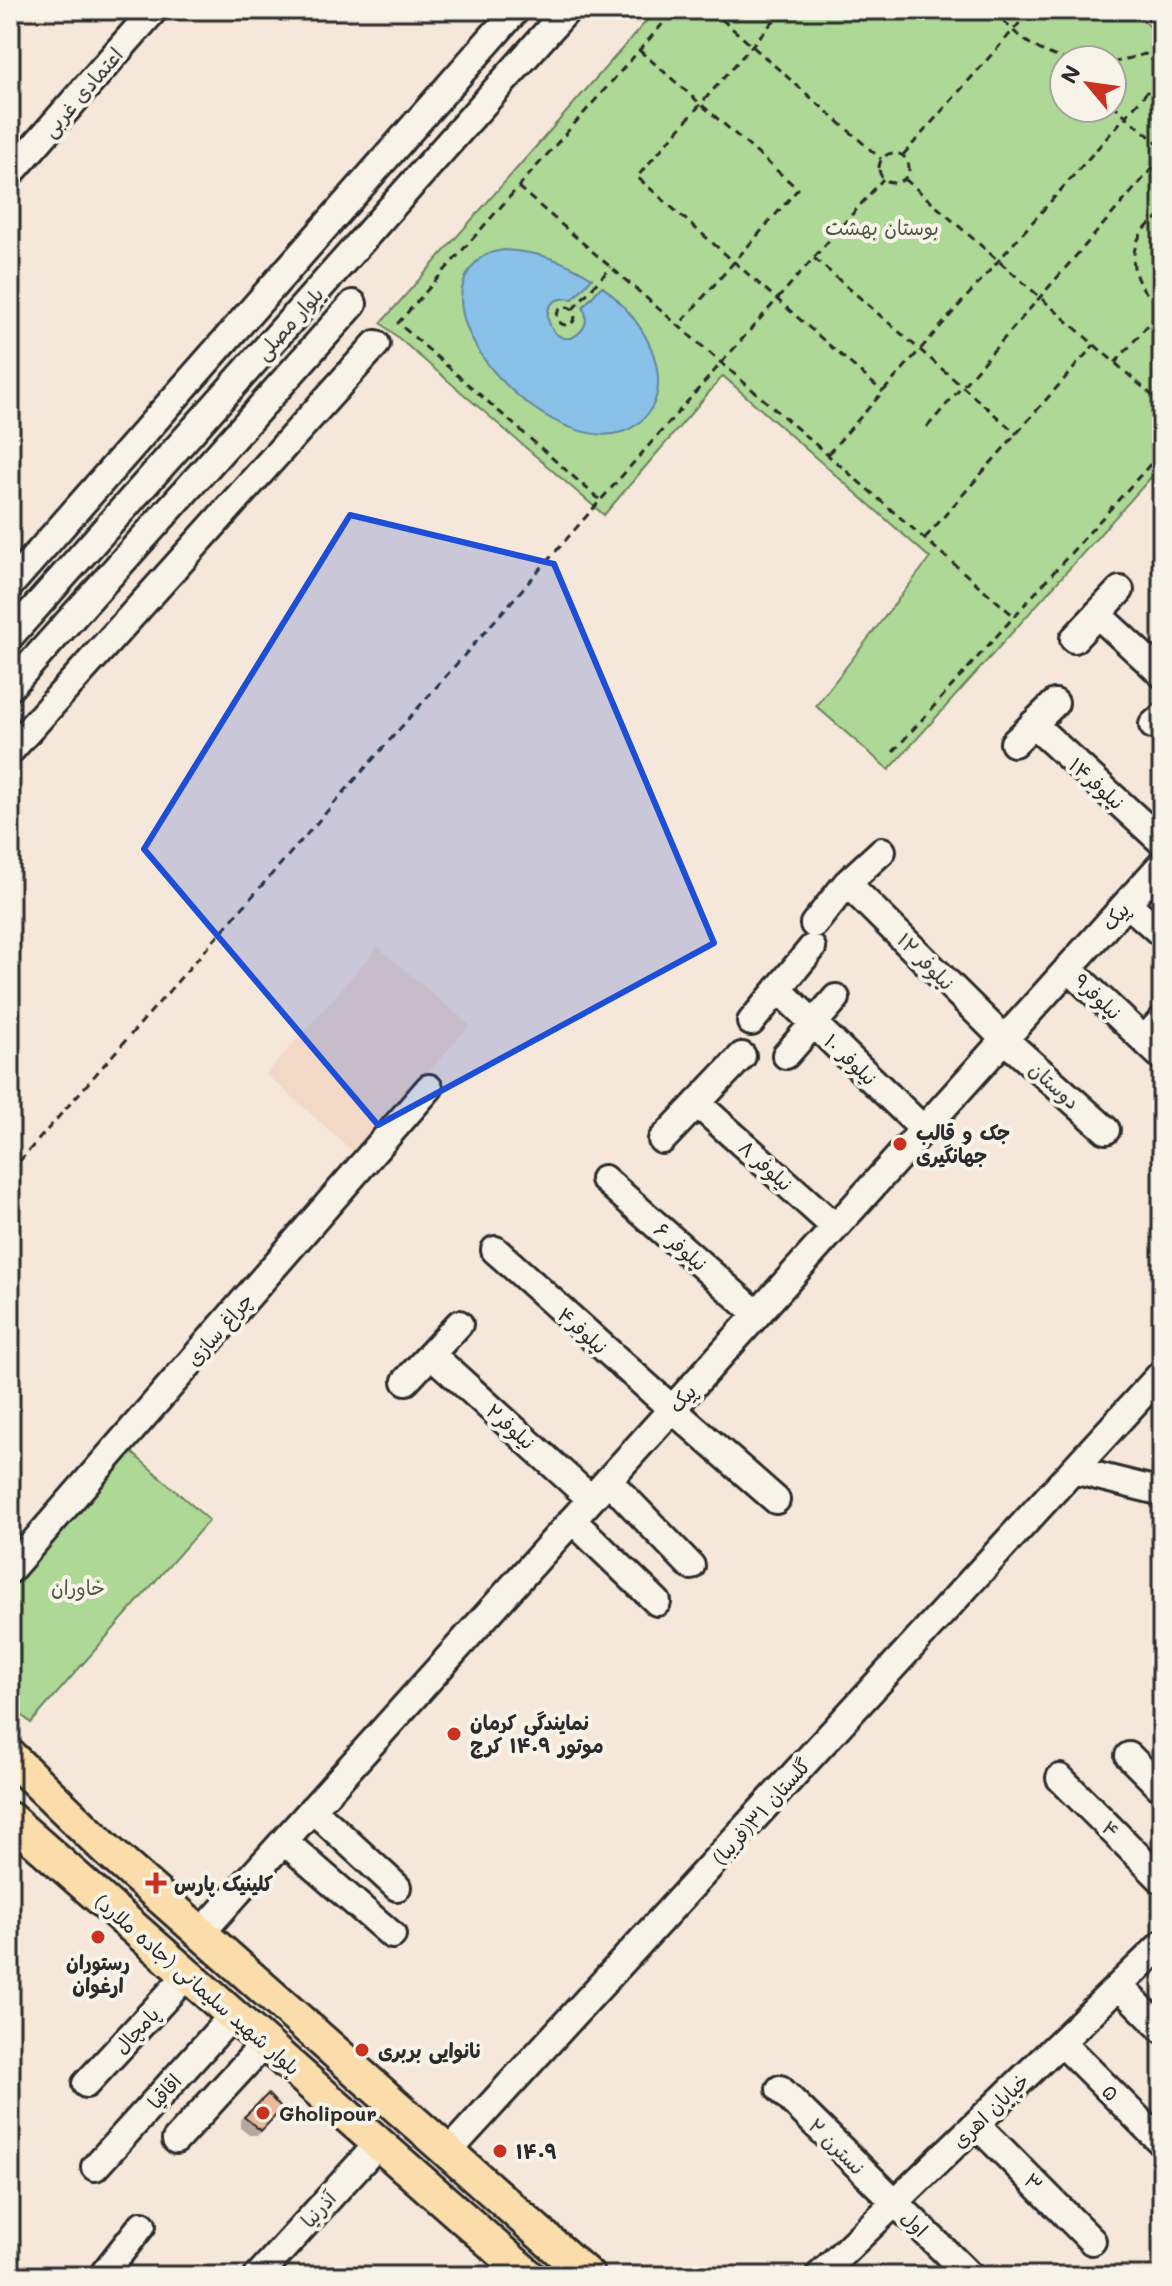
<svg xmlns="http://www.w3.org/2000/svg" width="1172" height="2286" font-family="Mali,'Playpen Sans Arabic',sans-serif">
  <defs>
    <filter id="shadow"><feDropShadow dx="-7" dy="7" stdDeviation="0" flood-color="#0004"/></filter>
  </defs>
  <rect width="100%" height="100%" fill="#f5e7d9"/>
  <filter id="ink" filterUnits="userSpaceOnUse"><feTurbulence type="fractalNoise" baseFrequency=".0125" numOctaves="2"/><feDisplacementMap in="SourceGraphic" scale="16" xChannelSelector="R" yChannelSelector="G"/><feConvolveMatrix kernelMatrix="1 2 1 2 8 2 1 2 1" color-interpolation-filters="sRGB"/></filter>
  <g filter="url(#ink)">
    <path fill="#f2d9c7" d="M 378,947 L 470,1025 L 357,1155 L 266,1074 Z"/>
    <path fill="#aed895" stroke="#6c8260" stroke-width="2" fill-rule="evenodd" d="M 656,10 L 1131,10 L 1162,37 L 1162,465 L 889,770 L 816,706 L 930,558 L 723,376 L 604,515 L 381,323 ZM 1064,60 L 1112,60 L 1112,108 L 1064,108 Z
      M 128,1449 L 209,1520 L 31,1723 L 10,1705 L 10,1583 Z"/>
    <path fill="#89c1e8" stroke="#63859c" stroke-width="2" d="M 504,250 C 537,252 564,260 592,278 L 573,299 C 526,292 554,360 581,331 C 588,323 587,315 583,307 L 602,286 C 631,310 659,345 658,384 C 658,400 649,416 636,425 C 572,471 426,339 469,271 C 478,257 488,252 504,250 Z"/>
    <path fill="#ecb99d" stroke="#2b2b2b" stroke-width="2" filter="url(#shadow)" d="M 268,2094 L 282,2109 L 261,2131 L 244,2117 Z"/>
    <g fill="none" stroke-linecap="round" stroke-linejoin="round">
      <defs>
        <path id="minor" d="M 1161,10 L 1162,11
          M 10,174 L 154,10
          M 10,585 L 516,10
          M 1097,614 L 1162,674
          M 10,636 L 567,10
          M 1074,639 L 1120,590
          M 10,687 L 353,304
          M 1033,724 L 1162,842
          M 1153,725 L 1162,717
          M 1014,743 L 1055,703
          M 10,751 L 376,344
          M 847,883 L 1004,1039 L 1106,1130
          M 1127,903 L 1162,934
          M 814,924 L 847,883 L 882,851
          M 1068,968 L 1162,1057
          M 778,989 L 923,1129
          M 751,1022 L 812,948
          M 1144,1040 L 1162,1020
          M 786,1055 L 836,998
          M 697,1103 L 835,1227
          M 662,1140 L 742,1056
          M 604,1179 L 757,1314
          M 495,1250 L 672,1409 L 776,1500
          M 431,1354 L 591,1499
          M 406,1381 L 459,1324
          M 1073,1470 L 1162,1492
          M 608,1480 L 691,1566
          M 572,1520 L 657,1602
          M 10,1570 L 429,1088
          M 1129,1756 L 1162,1789
          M 1060,1778 L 1162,1880
          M 312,1809 L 397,1887
          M 284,1841 L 392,1935
          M 202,1932 L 1162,864
          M 1119,1986 L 1162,2029
          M 1061,2042 L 1162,2143
          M 86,2084 L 187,1975
          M 780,2089 L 970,2276
          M 976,2124 L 1092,2241
          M 176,2140 L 265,2043
          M 448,2152 L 1162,1373
          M 95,2167 L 233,2015
          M 110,2276 L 105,2272 L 142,2225
          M 258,2276 L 379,2143
          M 819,2276 L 1162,1944"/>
        <path id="major" d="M 10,1756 L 107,1850 L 588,2276
          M 10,1819 L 529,2276"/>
      </defs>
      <use href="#minor" stroke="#2b2b2b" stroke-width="32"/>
      <use href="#major" stroke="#2b2b2b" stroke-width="38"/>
      <path stroke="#2b2b2b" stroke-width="3" stroke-dasharray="8 6" stroke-linecap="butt" d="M 711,10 L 881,159
        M 783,10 L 637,177 L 883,392
        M 995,10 C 1013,35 1038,53 1068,60
        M 639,50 L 798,189 L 679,325
        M 1112,63 L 1145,54 L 1162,68
        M 1112,104 L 1162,147
        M879 168a15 15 0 1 1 30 0a15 15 0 1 1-30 0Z
        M 903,155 L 1031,10
        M 905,179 L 1162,404
        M 518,187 L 1014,616
        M 1162,216 C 1124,234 1124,286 1162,304
        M 814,258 L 1017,434
        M557 316a9 9 0 1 1 18 0a9 9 0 1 1-18 0Z
        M 573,309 L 611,267
        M 1115,363 L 1162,309
        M 927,427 L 1162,157
        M 828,454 L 1162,75
        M 599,499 L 398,323 L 675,10
        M 925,538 L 1094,345
        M 893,752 L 1162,451
        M 10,1172 L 883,179"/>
      <use href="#minor" stroke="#f7f3e8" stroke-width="26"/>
      <use href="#major" stroke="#faddab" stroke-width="32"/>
    </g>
  </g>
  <path fill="#1d4ed8" fill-opacity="0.2" stroke="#1d4ed8" stroke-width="6" stroke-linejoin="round" d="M 350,515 L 554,564 L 714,943 L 378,1125 L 144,849 Z"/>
  <g fill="#c8321e" stroke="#f7f3e8" stroke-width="3">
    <circle cx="900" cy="1144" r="8"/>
    <circle cx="454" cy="1734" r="8"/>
    <path d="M152 1871h8v8h8v8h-8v8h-8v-8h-8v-8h8z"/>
    <circle cx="98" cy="1937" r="8"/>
    <circle cx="362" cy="2050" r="8"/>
    <circle cx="263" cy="2113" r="8"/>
    <circle cx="500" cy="2151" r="8"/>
  </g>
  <g text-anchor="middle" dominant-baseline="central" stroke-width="8" stroke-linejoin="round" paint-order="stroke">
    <g font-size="20" fill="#2b2b2b" stroke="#f7f3e8">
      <text transform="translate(82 92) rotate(-49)">اعتمادی غربی</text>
      <text transform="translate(289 323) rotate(-48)">بلوار مصلی</text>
      <text transform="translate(1097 783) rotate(42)">نیلوفر۱۴</text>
      <text transform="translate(1115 916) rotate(-48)">پیک</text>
      <text transform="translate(926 961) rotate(45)">نیلوفر ۱۲</text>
      <text transform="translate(1098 996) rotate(43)">نیلوفر۹</text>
      <text transform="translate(851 1059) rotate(44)">نیلوفر ۱۰</text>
      <text transform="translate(1055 1085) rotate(42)">دوستان</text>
      <text transform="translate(766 1165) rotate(42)">نیلوفر ۸</text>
      <text transform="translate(681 1246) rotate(41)">نیلوفر ۶</text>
      <text transform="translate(219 1329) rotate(-49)">چراغ سازی</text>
      <text transform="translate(583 1330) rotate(42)">نیلوفر۴</text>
      <text transform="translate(682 1398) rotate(-48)">پیک</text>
      <text transform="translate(511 1426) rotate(42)">نیلوفر۲</text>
      <text transform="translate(761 1811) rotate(-48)">گلستان ۳۱(فریبا)</text>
      <text transform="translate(1111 1829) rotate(45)">۴</text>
      <text transform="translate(198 1984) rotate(41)">بلوار شهید سلیمانی (جاده ملارد)</text>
      <text transform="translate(136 2030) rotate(-47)">پامچال</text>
      <text transform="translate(164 2091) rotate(-48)">اقاقیا</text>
      <text transform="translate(1111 2092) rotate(45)">۵</text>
      <text transform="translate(990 2110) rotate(-44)">خیابان اهری</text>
      <text transform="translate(837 2146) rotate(45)">نسترن ۲</text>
      <text transform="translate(1034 2182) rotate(45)">۳</text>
      <text transform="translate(318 2209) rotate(-48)">آذرنیا</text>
      <text transform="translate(915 2223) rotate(44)">اول</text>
    </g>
    <g font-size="20" fill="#4c5646" stroke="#f7f3e8">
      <text x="882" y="227">بوستان بهشت</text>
      <text x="78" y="1587">خاوران</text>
    </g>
    <g font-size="20" font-weight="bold" fill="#2b2b2b" stroke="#f7f3e8" text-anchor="start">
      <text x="916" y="1132">جک و قالب<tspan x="916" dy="23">جهانگیری</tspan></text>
      <text x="470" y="1722">نمایندگی کرمان<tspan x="470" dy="23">موتور ۱۴۰۹ کرج</tspan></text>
      <text x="174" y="1883">کلینیک پارس</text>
      <text x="98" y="1962" text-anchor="middle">رستوران<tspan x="98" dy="23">ارغوان</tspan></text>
      <text x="378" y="2050">نانوایی بربری</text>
      <text x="279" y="2113">Gholipour</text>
      <text x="516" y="2151">۱۴۰۹</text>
    </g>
  </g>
  <rect width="1172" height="2286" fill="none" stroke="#f7f3e8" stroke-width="40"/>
  <rect x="20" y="20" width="1132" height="2246" fill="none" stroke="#2b2b2b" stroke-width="3" filter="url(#ink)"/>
  <g transform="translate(1088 84) rotate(299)"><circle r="38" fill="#f7f3e8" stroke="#a5a39c" stroke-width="2"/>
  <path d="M0-6L14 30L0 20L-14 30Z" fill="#c8321e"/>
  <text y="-12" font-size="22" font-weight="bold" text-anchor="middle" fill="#2b2b2b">N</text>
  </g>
</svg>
